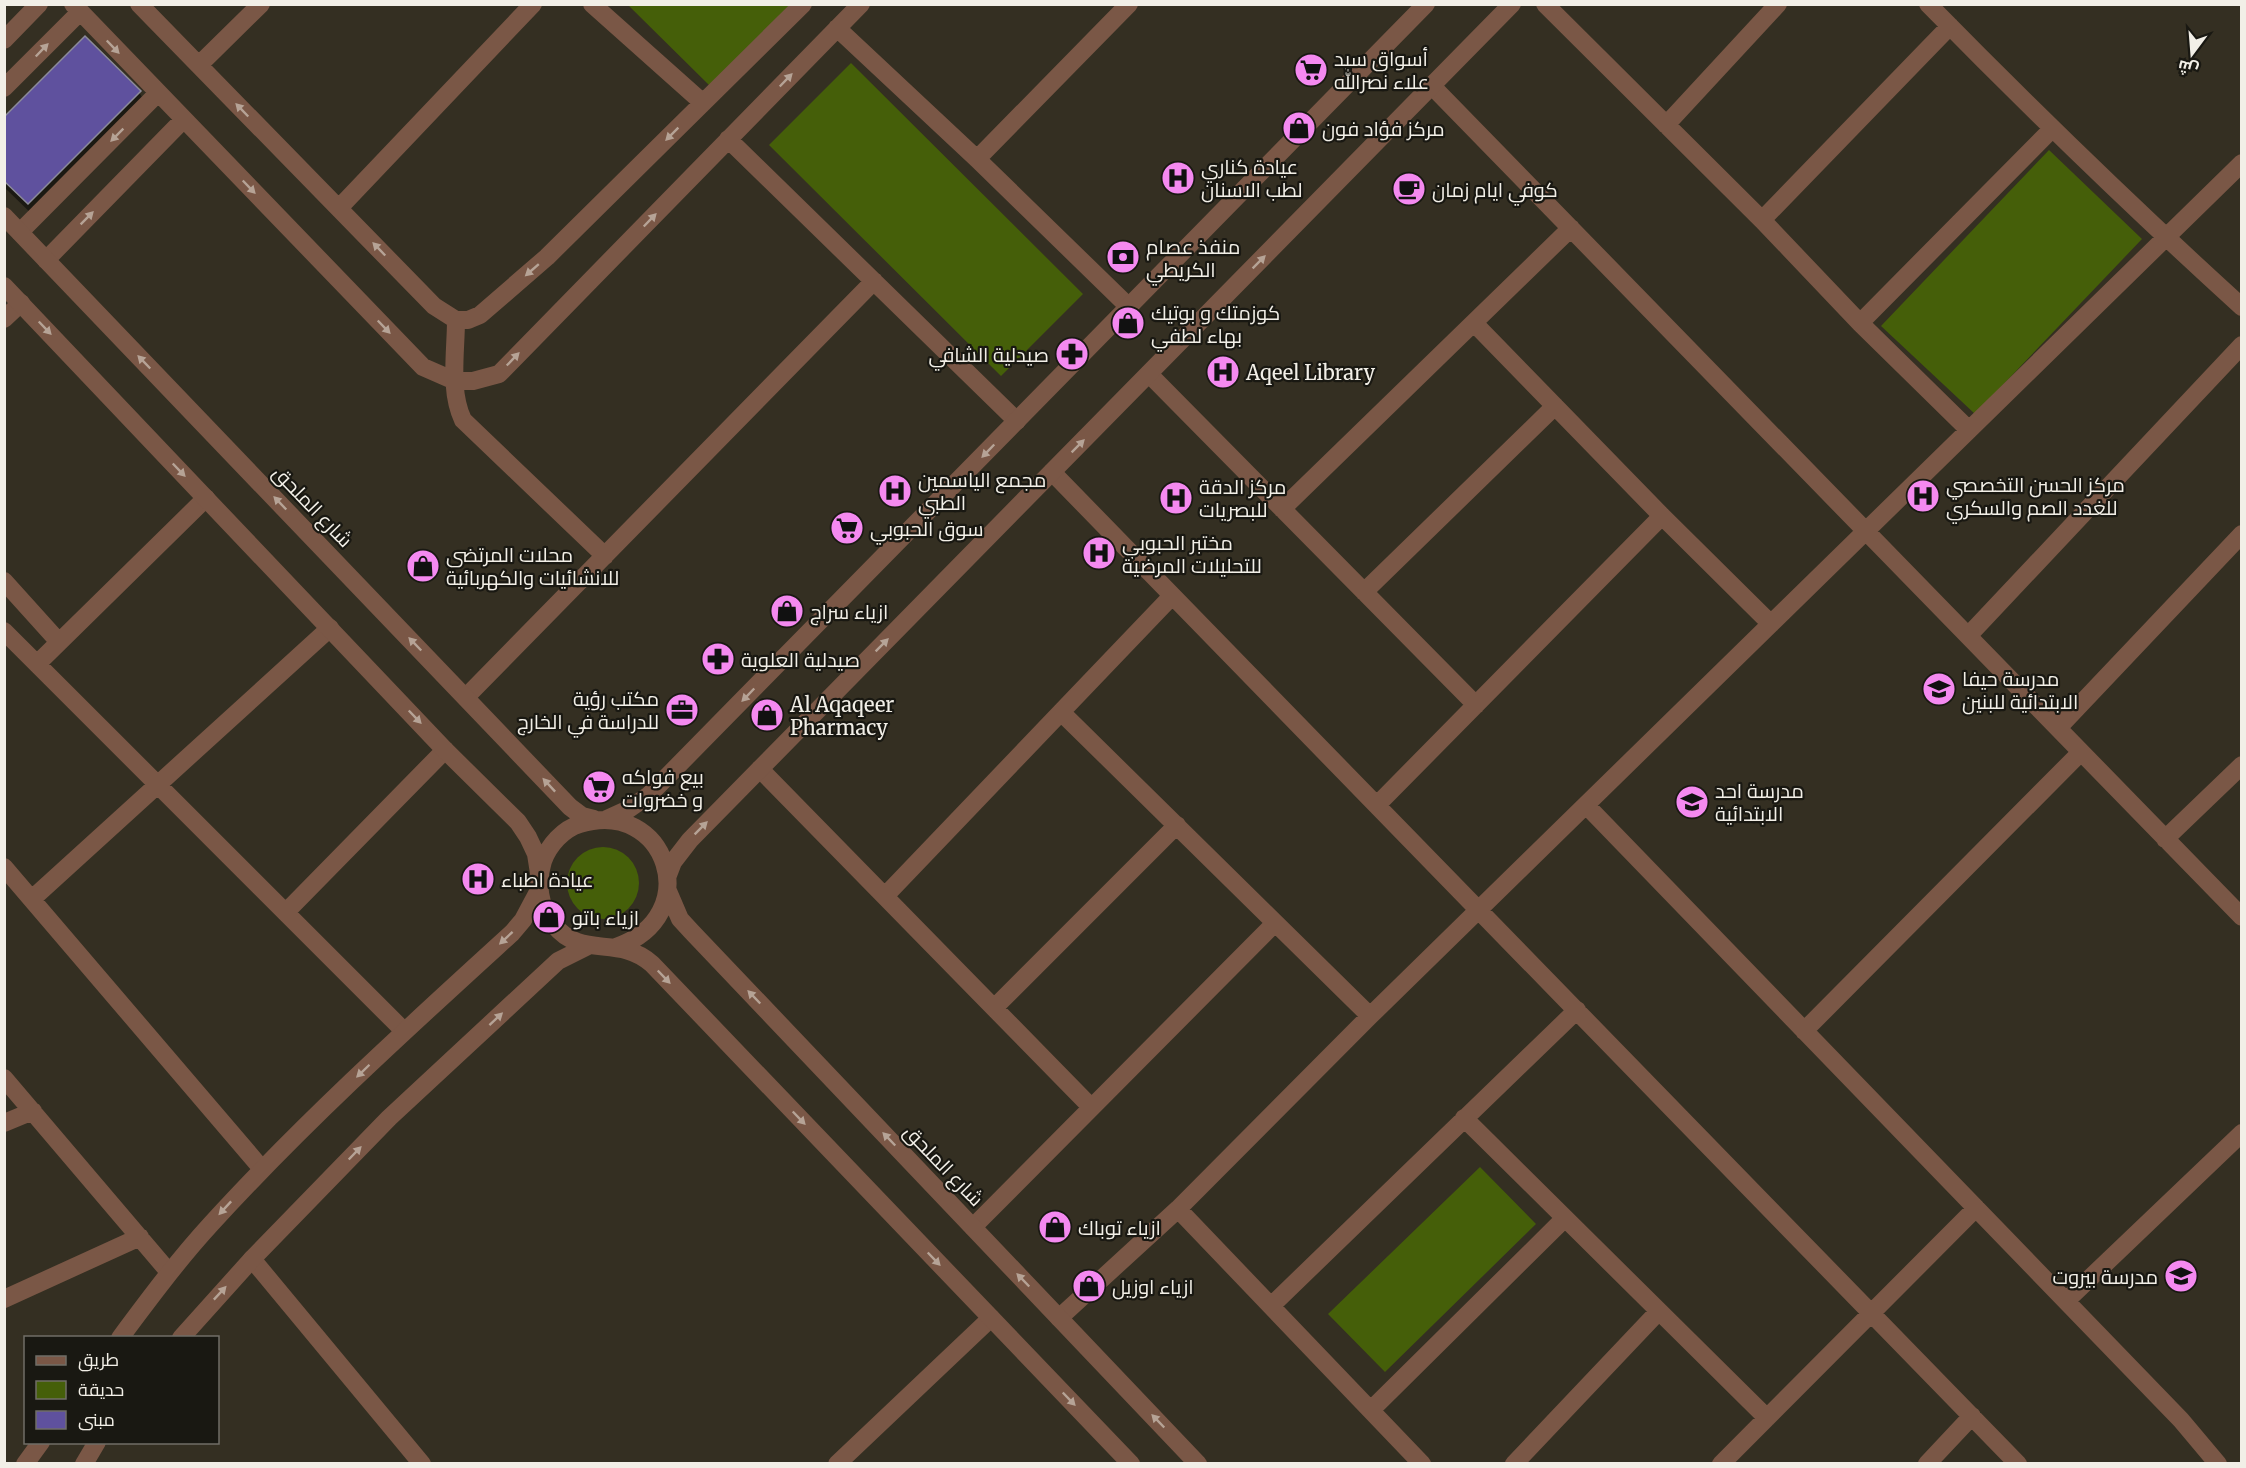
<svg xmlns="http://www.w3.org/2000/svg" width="2246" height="1468" font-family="Merriweather,Cairo,serif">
  <rect width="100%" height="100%" fill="#342f22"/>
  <path fill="#455f09" d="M 628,5 L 791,5 L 710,86 Z
    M 851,63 L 1083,294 L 1001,376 L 769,145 Z
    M 2049,150 L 2142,239 L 1975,414 L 1881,326 Z
    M567 883a36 36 0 1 1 72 0a36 36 0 1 1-72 0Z
    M 1480,1167 L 1536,1224 L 1385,1372 L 1328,1314 Z"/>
  <path fill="#0007" d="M 139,92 L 150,111 L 40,222 L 4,187 L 4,119 Z"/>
  <path fill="#5f519e" stroke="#8c8b9a" stroke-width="1.5" d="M 85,36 L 141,91 L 28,204 L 4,181 L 4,117 Z"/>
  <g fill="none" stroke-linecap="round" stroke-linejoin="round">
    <path stroke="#7a5746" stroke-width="18" d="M 73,4 L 423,367 L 455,381 L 473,381 L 499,374 L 861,4
      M 139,4 L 434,306 L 456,320 L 468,320 L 480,315 L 547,257 L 803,4
      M 592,4 L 703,103
      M 1545,4 L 1762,220 L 1860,323 L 1969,430
      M 1928,4 C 2030,108 2134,209 2242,307
      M 837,28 L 977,159 L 1129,307
      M 4,40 L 39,4
      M 199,65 L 261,4
      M 1432,86 L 2242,917
      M 4,88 L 80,12
      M 1666,125 L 1778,4
      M 728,139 L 1017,421
      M 977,159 L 1129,4
      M 339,208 L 533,4
      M 1762,220 L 1950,26
      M 20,232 L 158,93
      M 46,260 L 183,120
      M 4,319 L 21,303
      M 456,320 C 456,352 449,391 463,420 L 605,556
      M 1474,323 L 1662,516 L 1771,624
      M 1860,323 L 2052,129
      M 1149,374 L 1476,705
      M 1052,472 L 2018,1464
      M 1282,509 L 1571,228
      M 4,581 L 59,642
      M 1364,592 L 1555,406
      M 4,631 L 404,1031
      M 1968,636 L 2242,345
      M 37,664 L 206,498
      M 466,697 L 874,281
      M 1061,712 L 1370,1016
      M 2058,728 L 2242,534
      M 760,769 L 1091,1107
      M 1377,805 L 1662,516
      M 1586,805 L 2181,1420 L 2218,1464
      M 2165,839 L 2242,765
      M 4,867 L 262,1169
      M 885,896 L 1172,596
      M 32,899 L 330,628
      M 286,912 L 445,750
      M 994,1008 L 1177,825
      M 1804,1031 L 2081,752
      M 4,1078 L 169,1272
      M 1464,1118 L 1767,1418
      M 4,1123 L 33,1111
      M 1178,1209 L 1422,1464
      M 973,1227 L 1275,923
      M 252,1259 L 422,1464
      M 4,1299 L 140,1237
      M 2066,1301 L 2242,1133
      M 1271,1306 L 1577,1010
      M 1059,1318 L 1178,1209 L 1370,1016 L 2242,163
      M 1371,1410 L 1565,1218
      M 837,1464 L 991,1318
      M 1514,1464 L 1659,1311
      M 1721,1464 L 1976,1208
      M 1927,1464 L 1972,1416"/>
    <path stroke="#7a5746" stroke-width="18" d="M 4,216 L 570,807 L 582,816 L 594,819
      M 4,286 L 445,750 L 518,822 L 528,837 L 536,854 L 539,873
      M 607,819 L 629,809 L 649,795 L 1426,4
      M 668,875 L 673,862 L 690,840 L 1512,4
      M 668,891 L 680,919 L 691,931 L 1198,1464
      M 616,947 C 707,916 666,797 580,824 C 563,829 549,845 543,861 C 536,883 539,907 554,925 C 582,960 618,934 652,964 L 1131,1464
      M 120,1338 C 149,1299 178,1260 211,1224 C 305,1121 409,1027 512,933 L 523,920 L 539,890
      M 181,1338 L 252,1259 L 389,1118 L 558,961 L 588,946
      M 25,1464 L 41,1442
      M 84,1464 L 97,1442"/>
  </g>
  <defs><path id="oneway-solid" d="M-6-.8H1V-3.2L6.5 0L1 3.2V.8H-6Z" transform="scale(1.5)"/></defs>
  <g fill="#b6a396">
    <use href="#oneway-solid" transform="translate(113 47) rotate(46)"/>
    <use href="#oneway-solid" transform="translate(42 50) rotate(-46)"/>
    <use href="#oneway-solid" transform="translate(786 80) rotate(-46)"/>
    <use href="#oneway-solid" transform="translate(242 110) rotate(-134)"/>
    <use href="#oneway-solid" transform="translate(672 134) rotate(135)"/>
    <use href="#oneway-solid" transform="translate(117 135) rotate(135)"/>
    <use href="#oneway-solid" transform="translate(249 187) rotate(46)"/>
    <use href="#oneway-solid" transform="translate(87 218) rotate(-45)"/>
    <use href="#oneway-solid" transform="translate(650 220) rotate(-46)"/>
    <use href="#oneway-solid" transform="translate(379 249) rotate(-134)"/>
    <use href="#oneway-solid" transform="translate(1259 262) rotate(-45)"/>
    <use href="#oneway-solid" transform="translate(532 270) rotate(139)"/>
    <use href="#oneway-solid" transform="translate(384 327) rotate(46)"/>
    <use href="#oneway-solid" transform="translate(45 328) rotate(46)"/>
    <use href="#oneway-solid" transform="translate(513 359) rotate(-46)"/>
    <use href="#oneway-solid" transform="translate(144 362) rotate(-134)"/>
    <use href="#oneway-solid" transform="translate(1078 446) rotate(-45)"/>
    <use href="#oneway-solid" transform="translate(988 451) rotate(134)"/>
    <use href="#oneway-solid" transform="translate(179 470) rotate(46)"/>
    <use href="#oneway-solid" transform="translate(280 503) rotate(-134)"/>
    <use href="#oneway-solid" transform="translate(415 644) rotate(-134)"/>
    <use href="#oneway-solid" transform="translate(882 645) rotate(-45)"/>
    <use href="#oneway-solid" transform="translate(748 695) rotate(134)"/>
    <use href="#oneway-solid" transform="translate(415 717) rotate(46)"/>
    <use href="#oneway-solid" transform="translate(549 785) rotate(-133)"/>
    <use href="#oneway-solid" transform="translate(701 828) rotate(-45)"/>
    <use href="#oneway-solid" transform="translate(506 938) rotate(137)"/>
    <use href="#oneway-solid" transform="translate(664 977) rotate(46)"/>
    <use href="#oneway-solid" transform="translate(754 997) rotate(-134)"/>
    <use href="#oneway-solid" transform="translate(496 1019) rotate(-43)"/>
    <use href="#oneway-solid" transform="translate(363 1071) rotate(136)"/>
    <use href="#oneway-solid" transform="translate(799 1118) rotate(46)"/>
    <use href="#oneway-solid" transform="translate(889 1139) rotate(-134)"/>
    <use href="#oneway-solid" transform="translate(355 1153) rotate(-46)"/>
    <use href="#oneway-solid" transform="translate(225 1208) rotate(133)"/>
    <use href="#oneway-solid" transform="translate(934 1259) rotate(46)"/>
    <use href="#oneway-solid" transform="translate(1023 1280) rotate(-134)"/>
    <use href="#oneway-solid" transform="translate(220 1293) rotate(-47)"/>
    <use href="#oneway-solid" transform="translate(1069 1399) rotate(46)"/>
    <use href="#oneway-solid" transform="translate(1158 1421) rotate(-134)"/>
  </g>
  <defs>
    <symbol id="supermarket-disc" viewBox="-11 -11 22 22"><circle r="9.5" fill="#f489f0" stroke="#191812"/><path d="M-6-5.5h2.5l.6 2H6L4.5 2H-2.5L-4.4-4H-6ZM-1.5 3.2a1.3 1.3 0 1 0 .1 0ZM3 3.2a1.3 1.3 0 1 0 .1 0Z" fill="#111"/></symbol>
    <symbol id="shop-disc" viewBox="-11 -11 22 22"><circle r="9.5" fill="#f489f0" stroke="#191812"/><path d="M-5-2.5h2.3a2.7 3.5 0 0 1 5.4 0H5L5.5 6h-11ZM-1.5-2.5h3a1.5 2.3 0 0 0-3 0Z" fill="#111"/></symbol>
    <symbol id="hospital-disc" viewBox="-11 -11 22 22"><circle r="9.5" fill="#f489f0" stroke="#191812"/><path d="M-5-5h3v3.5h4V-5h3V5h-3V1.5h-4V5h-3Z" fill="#111"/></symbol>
    <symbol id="cafe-disc" viewBox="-11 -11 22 22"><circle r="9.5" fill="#f489f0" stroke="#191812"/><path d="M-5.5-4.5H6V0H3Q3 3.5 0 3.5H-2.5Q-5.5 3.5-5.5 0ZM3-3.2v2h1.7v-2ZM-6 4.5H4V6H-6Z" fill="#111"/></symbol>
    <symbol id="bank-disc" viewBox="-11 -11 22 22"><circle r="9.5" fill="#f489f0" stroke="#191812"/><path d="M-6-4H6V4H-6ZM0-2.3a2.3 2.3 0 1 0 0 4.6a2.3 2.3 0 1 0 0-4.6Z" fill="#111"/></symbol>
    <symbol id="pharmacy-disc" viewBox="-11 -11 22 22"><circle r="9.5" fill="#f489f0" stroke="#191812"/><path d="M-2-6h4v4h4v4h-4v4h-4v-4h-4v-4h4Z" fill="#111"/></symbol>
    <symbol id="school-disc" viewBox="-11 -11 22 22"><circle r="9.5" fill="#f489f0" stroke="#191812"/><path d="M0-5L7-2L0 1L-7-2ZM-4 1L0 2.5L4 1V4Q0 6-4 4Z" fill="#111"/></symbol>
    <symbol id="office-disc" viewBox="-11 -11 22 22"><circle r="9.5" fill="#f489f0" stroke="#191812"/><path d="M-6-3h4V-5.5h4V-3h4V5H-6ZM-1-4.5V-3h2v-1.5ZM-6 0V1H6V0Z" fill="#111"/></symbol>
  </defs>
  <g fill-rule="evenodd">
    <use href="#supermarket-disc" x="1292" y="51" width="38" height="38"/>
    <use href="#shop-disc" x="1280" y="109" width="38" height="38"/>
    <use href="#hospital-disc" x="1159" y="159" width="38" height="38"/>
    <use href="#cafe-disc" x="1390" y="170" width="38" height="38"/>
    <use href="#bank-disc" x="1104" y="238" width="38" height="38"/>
    <use href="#shop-disc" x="1109" y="304" width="38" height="38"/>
    <use href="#pharmacy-disc" x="1053" y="335" width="38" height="38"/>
    <use href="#hospital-disc" x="1204" y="353" width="38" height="38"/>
    <use href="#hospital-disc" x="876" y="472" width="38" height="38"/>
    <use href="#hospital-disc" x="1904" y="477" width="38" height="38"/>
    <use href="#hospital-disc" x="1157" y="479" width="38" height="38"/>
    <use href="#supermarket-disc" x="828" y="509" width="38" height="38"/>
    <use href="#hospital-disc" x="1080" y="534" width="38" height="38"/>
    <use href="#shop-disc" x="404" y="547" width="38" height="38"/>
    <use href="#shop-disc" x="768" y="592" width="38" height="38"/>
    <use href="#pharmacy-disc" x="699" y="640" width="38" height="38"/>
    <use href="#school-disc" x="1920" y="670" width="38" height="38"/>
    <use href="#office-disc" x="663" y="691" width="38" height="38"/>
    <use href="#shop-disc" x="748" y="696" width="38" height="38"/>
    <use href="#supermarket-disc" x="580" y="768" width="38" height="38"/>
    <use href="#school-disc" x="1673" y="783" width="38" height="38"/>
    <use href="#hospital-disc" x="459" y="860" width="38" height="38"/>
    <use href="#shop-disc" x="530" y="898" width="38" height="38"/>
    <use href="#shop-disc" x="1036" y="1208" width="38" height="38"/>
    <use href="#school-disc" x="2162" y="1257" width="38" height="38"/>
    <use href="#shop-disc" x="1070" y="1267" width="38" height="38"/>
  </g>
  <g text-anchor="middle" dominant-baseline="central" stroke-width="4.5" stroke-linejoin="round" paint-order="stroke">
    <g font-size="20" fill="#f2efe7" stroke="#191812" text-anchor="start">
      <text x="1334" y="58">أسواق سيد<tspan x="1334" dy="23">علاء نصرالله</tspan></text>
      <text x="1322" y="128">مركز فؤاد فون</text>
      <text x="1201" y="166">عيادة كناري<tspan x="1201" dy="23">لطب الاسنان</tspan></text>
      <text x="1432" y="189">كوفي ايام زمان</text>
      <text x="1146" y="246">منفذ عصام<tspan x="1146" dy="23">الكريطي</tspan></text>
      <text x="1151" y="312">كوزمتك و بوتيك<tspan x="1151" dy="23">بهاء لطفي</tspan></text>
      <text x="1049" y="354" text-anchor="end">صيدلية الشافي</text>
      <text x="1246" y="372">Aqeel Library</text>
      <text x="918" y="479">مجمع الياسمين<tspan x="918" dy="23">الطبي</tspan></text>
      <text x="1946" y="484">مركز الحسن التخصصي<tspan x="1946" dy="23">للغدد الصم والسكري</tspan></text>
      <text x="1199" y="486">مركز الدقة<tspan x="1199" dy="23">للبصريات</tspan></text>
      <text x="870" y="528">سوق الحبوبي</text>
      <text x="1122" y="542">مختبر الحبوبي<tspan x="1122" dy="23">للتحليلات المرضية</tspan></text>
      <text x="446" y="554">محلات المرتضى<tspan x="446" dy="23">للانشائيات والكهربائية</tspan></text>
      <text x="810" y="611">ازياء سراج</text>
      <text x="741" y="659">صيدلية العلوية</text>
      <text x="1962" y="678">مدرسة حيفا<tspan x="1962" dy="23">الابتدائية للبنين</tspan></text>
      <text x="659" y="698" text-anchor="end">مكتب رؤية<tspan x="659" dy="23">للدراسة في الخارج</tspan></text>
      <text x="790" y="704">Al Aqaqeer<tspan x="790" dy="23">Pharmacy</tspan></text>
      <text x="622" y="776">بيع فواكه<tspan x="622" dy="23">و خضروات</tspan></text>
      <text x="1715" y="790">مدرسة احد<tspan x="1715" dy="23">الابتدائية</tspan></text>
      <text x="501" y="879">عيادة اطباء</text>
      <text x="572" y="917">ازياء باتو</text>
      <text x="1078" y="1227">ازياء توباك</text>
      <text x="2158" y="1276" text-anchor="end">مدرسة بيروت</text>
      <text x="1112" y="1286">ازياء اوزيل</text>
    </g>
    <g font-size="20" fill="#f2efe7" stroke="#191812">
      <text transform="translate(313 506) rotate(46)">شارع الملحق</text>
      <text transform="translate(944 1165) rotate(46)">شارع الملحق</text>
    </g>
  </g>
  <rect width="2246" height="1468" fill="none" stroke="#f2efe7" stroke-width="12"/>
  <rect x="24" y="1336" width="195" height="108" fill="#191812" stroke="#706e67" stroke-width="1.5"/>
  <rect x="36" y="1356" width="30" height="9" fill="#7a5746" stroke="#706e67" stroke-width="1.5"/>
  <text x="78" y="1366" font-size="18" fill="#f2efe7">طريق</text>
  <rect x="36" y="1381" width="30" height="18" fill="#455f09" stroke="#706e67" stroke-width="1.5"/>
  <text x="78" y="1396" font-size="18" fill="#f2efe7">حديقة</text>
  <rect x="36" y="1411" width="30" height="18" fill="#5f519e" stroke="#706e67" stroke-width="1.5"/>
  <text x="78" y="1426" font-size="18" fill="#f2efe7">مبنى</text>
  <g transform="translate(2192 54) rotate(196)" stroke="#191812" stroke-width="4.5" paint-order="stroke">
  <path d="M0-4.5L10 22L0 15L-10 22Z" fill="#f2efe7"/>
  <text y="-9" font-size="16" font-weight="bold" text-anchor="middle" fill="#f2efe7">ش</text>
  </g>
</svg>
